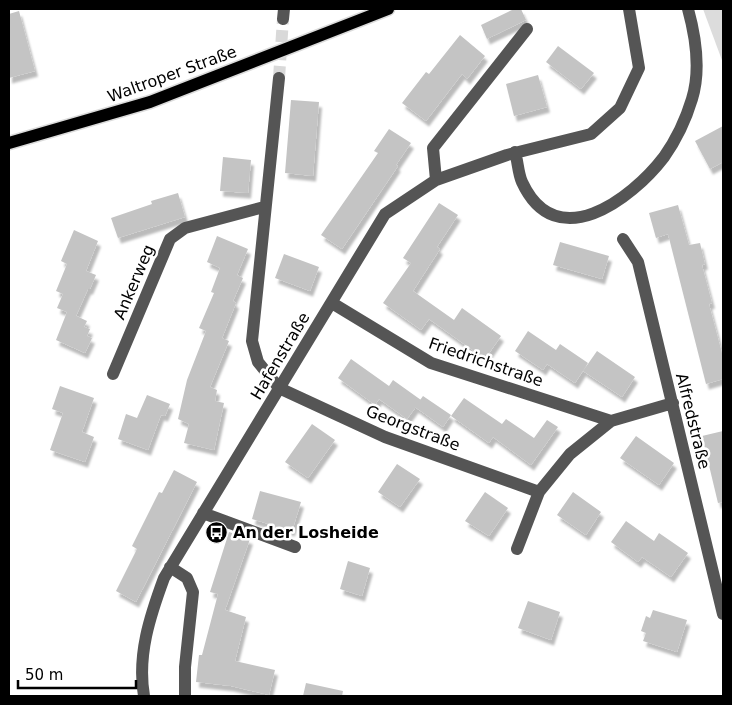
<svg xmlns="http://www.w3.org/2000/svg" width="732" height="705" font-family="'DejaVu Sans',sans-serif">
  <defs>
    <filter id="shadow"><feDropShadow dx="3" dy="5.5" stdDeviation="1" flood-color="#0004"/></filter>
  </defs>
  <rect width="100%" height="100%" fill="#fff"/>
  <path fill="#dcdcdc" d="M 703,9 L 723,9 L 723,63 Z"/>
  <path fill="#c4c4c4" filter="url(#shadow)" d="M 514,9 L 521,9 L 526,20 L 487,39 L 481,25 Z
    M 19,11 L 35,71 L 9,78 L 9,14 Z
    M 460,35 L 485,56 L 467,79 L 462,74 L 426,121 L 402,103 L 426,72 L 429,74 Z
    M 558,46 L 594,73 L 581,89 L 546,62 Z
    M 538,75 L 547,107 L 514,116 L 506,84 Z
    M 291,100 L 319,102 L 313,176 L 285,173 Z
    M 723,126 L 723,162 L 710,169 L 695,141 Z
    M 389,129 L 411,143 L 396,165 L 398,166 L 342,249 L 321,235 L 378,153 L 374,151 Z
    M 223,157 L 251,160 L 248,193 L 220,191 Z
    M 178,193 L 185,217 L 118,238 L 111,218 L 152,204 L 151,201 Z
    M 439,203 L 458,215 L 437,247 L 440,249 L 413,291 L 454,320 L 462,308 L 501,336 L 485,359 L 429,319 L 421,330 L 383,303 L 411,263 L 403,258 Z
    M 678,205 L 689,245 L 700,243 L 705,264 L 702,265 L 712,303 L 709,304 L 723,357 L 723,379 L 706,384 L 668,234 L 656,238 L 649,213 Z
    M 74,230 L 98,241 L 86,271 L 96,275 L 90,289 L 88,289 L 76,316 L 68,312 L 87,321 L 84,327 L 90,329 L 87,336 L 92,338 L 85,353 L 56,340 L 67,312 L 57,308 L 63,294 L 56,291 L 67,264 L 61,261 Z
    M 217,236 L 248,249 L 237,275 L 243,278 L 233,301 L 236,303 L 222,338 L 229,341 L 210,387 L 217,390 L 215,401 L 224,403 L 214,450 L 184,443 L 189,424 L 178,419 L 187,380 L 206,331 L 199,328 L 214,293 L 211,292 L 220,268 L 207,262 Z
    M 560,242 L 609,256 L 602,279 L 553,265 Z
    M 284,254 L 319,267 L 310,291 L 275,278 Z
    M 528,331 L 556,350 L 560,344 L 588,363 L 575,383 L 547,364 L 543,370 L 515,351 Z
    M 597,351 L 635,377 L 622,397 L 583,371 Z
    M 351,359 L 389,386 L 393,380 L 421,400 L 407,419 L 379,399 L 375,405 L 338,378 Z
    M 60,386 L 94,398 L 82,432 L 94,437 L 85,462 L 50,450 L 63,413 L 52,409 Z
    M 147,395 L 170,404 L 165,416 L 161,415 L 148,450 L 118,439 L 126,414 L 137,418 Z
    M 423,396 L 451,415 L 443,427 L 415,407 Z
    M 464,398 L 502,424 L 506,419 L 534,438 L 547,420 L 558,427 L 531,465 L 493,437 L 489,443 L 451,416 Z
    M 312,424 L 335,440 L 308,478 L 285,462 Z
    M 723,431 L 723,502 L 718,503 L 702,436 Z
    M 636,436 L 674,463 L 659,485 L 620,458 Z
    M 397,464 L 420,479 L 400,507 L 378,492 Z
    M 174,470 L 197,482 L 136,602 L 116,591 L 137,549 L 132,546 L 159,492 L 162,493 Z
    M 260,491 L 301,502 L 292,531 L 252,519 Z
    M 485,492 L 508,508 L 489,536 L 465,521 Z
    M 573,492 L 601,512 L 586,535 L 557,515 Z
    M 626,521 L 654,541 L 659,533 L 688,553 L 671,577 L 642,557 L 638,562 L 611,542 Z
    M 229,532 L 250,539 L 225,610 L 246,617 L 235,661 L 275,670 L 269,695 L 231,686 L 196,682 L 199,655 L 202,655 L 218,594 L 210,592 Z
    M 348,561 L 370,568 L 362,596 L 340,589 Z
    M 528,601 L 560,612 L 551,640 L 518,628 Z
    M 653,610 L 687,620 L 677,652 L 643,641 L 646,633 L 641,631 L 646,616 L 650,618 Z
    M 306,683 L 343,691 L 342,696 L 303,696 Z"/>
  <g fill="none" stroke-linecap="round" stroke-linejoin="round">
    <path stroke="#d9d9d9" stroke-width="12" stroke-dasharray="12 6" stroke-linecap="butt" d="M 279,78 L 283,19"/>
    <defs>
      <path id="major" d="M 9,143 L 150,102 L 388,9"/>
    </defs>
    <use href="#major" stroke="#dbdbdb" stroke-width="15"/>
    <path stroke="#555" stroke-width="12" d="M 283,19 L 284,9
      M 279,78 L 252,341 L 258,362 L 279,388 L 385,437 L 539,492
      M 515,152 C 518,162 518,173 522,182 C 556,256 631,200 664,157 C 676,140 686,119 692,99 C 701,70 696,38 688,9
      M 436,180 L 433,148 L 527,29
      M 623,239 L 638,262 L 723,614
      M 332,303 L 431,363 L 611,421
      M 113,374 L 170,239 L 185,228 L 264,207
      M 203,513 L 295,547
      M 517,549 L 539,492 L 570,454 L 611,421 L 673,403
      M 170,567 L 187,578 L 193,592 L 185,667 L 185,696
      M 144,696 C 137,655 150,616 164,578 L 385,214 L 436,180 L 507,155 L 591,134 L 620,108 L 639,68 L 629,9"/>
    <use href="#major" stroke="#000" stroke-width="12"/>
  </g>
  <defs>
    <symbol id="bus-disc" viewBox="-11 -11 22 22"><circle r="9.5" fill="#000" stroke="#fff"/><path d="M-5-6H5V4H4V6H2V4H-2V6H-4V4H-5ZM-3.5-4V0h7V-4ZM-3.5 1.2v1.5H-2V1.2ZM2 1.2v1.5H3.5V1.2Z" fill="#fff"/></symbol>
  </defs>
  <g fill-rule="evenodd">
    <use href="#bus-disc" x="204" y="520" width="25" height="25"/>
  </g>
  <g text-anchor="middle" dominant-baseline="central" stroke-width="5" stroke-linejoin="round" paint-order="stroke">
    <g font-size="16" fill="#000" stroke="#fff">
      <text transform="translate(172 74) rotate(-20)">Waltroper Straße</text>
      <text transform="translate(134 282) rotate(-67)">Ankerweg</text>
      <text transform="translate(280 356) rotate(-59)">Hafenstraße</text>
      <text transform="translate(486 362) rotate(19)">Friedrichstraße</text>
      <text transform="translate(693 421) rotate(76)">Alfredstraße</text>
      <text transform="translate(413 428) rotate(21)">Georgstraße</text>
    </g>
    <g font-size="16" font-weight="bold" fill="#000" stroke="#fff" text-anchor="start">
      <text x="233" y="532">An der Losheide</text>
    </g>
  </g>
  <rect width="732" height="705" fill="none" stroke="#000000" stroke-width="20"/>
  <path d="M18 680v8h118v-8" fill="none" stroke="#000000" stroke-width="2.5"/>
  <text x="25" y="680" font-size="15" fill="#000000" stroke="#ffffff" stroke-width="4" paint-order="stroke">50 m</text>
</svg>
